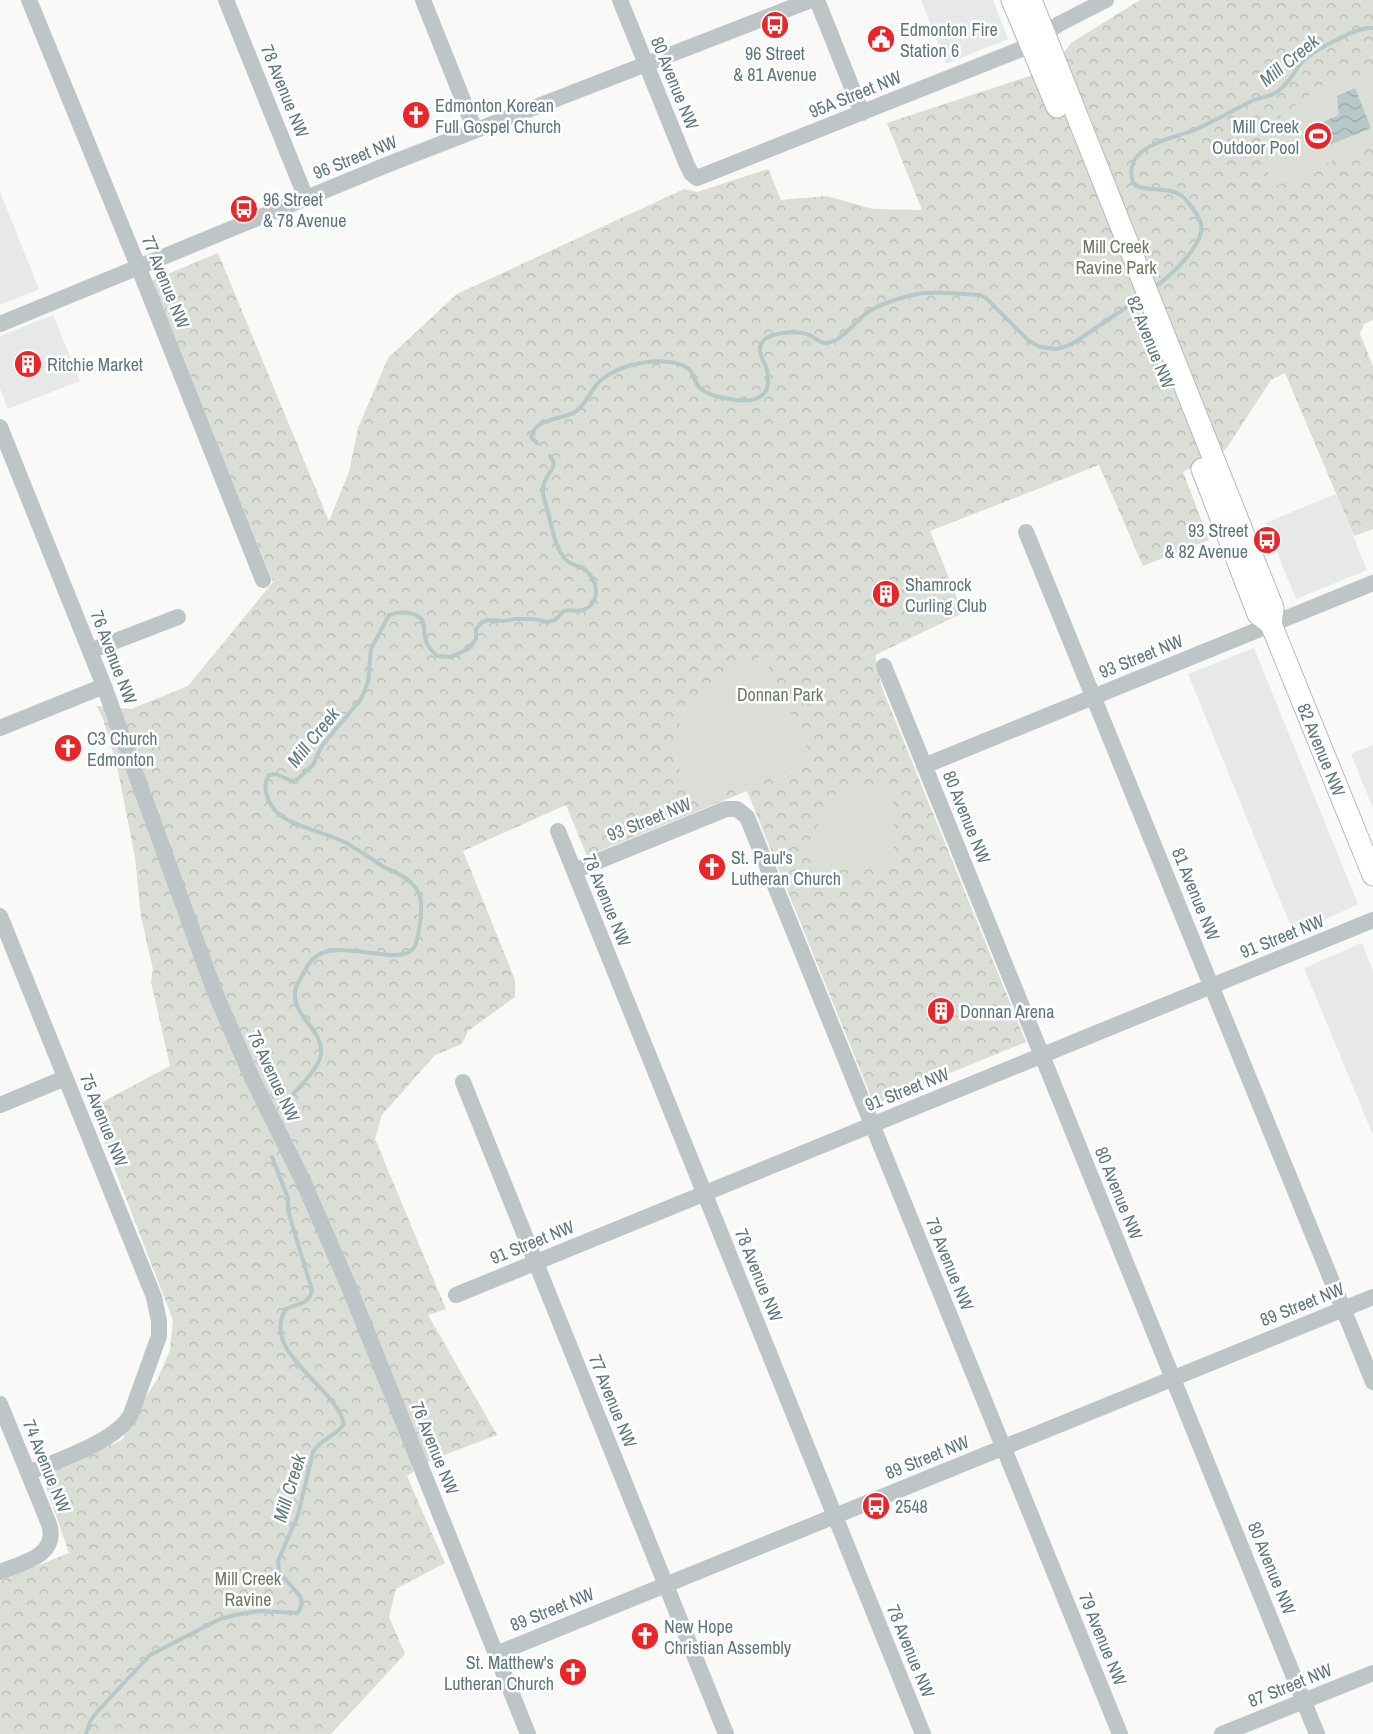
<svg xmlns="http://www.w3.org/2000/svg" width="1373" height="1734" font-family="'Archivo Narrow',sans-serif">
  <defs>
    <pattern id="forest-crowns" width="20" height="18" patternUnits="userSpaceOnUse" patternTransform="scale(1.25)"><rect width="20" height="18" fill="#dbded6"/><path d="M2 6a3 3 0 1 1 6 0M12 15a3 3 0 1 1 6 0" fill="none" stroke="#b5b9b3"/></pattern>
    <pattern id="water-waves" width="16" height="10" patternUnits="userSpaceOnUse" patternTransform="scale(1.25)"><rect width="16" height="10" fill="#b6c8c8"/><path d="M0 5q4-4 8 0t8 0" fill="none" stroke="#97a7a8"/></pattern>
  </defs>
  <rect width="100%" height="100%" fill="#f9f9f7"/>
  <path fill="#e7e9e8" d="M 921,0 L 993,0 L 1008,39 L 946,64 Z
    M 0,192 L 39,289 L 0,305 Z
    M 53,315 L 80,381 L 8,409 L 0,389 L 0,336 Z
    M 1336,494 L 1367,570 L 1296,599 L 1265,523 Z
    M 1254,648 L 1358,904 L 1294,934 L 1188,674 Z
    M 1373,745 L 1373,808 L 1351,754 Z
    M 1362,943 L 1373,971 L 1373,1135 L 1304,968 Z"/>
  <path fill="url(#forest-crowns)" d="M 1140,0 L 1373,0 L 1373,320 L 1364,324 L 1360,334 L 1373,366 L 1373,529 L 1354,536 L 1285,373 L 1271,380 L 1226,449 L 1183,472 L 1209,540 L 1143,566 L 1099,465 L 930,531 L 963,613 L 875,655 L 882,688 L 1026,1042 L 874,1104 L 747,791 L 587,856 L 566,805 L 463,851 L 515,980 L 515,997 L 468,1031 L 462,1044 L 435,1055 L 382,1115 L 375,1139 L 446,1309 L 428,1315 L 497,1435 L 431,1460 L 407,1476 L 445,1563 L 396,1589 L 389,1617 L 405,1654 L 331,1734 L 0,1734 L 0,1581 L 69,1553 L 42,1475 L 122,1440 L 137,1411 L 158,1378 L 170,1350 L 173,1320 L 91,1108 L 170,1066 L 151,982 L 153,969 L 141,917 L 135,857 L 117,766 L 103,719 L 97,706 L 131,709 L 188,686 L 273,582 L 151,281 L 218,253 L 329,521 L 349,472 L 358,428 L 388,358 L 457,294 L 684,189 L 697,192 L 768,169 L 781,200 L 827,196 L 873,209 L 922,210 L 887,123 L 1051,69 L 1071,43 Z"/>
  <path fill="#dbded6" d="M 1373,76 L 1373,144 L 1276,186 L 1257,156 L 1266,128 L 1321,86 L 1326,83 Z
    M 763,655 L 811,756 L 807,765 L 697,800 L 680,773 L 675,733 L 691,702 L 719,679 Z
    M 870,783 L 893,791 L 894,865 L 815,873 L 813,857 L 815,832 L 824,812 L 849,788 Z"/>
  <path fill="url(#water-waves)" d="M 1355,88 L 1371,128 L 1322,148 L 1314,126 L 1339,115 L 1337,96 Z"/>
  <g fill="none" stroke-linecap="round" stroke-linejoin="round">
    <path stroke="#b6c8c8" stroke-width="4" d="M 1152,289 C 1168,278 1205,246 1201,224 C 1200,218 1195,212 1192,207 C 1188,203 1184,196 1179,194 C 1165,186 1147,193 1134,184 C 1128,172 1132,159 1143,151 C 1157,140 1176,137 1192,131 C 1213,122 1233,110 1254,100 C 1262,97 1271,97 1278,91 C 1289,84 1294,71 1302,62 C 1312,51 1359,26 1373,28
      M 537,443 L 531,437 C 535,418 561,420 575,412 C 586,405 590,391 599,382 C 618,363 667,354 689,369 C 694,375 695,384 701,389 C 710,397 739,402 751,400 C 758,399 764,395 767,389 C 768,383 769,377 767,370 C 764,360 754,349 765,339 C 774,332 800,330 809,335 C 815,337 820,344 826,343 C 841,343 856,320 868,312 C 882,303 910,294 926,293 C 944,292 963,294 980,295 L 986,298 L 1029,341 L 1040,347 L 1057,349 L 1072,344 L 1143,296
      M 286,1102 C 295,1091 319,1069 321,1054 C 324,1030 293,1017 295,993 C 295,987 299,981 302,976 C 306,968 310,960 318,955 C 343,940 399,966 413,949 C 418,943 419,931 420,923 C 421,913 423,900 417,890 C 409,877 398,874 384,867 C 371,859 359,850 346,843 C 327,833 299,828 283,817 C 270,809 260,789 269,775 L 276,774 L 294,782 L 313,765 L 321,747 L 361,699 L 368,682 L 371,649 L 389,615 C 400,611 424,610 424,628 C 425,633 424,638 427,643 C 429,648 433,652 437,656 L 451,657 L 468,649 L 476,639 L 476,629 L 482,622 L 488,620 L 503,621 L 515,619 L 533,619 L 548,622 L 555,620 L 564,611 C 571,609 577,612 583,610 C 602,604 598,578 584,569 C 579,566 572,565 567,561 C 555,550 552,527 548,512 C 546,505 542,496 543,489 C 543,473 561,469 550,456
      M 86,1734 L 90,1722 L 96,1713 L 150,1655 L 220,1619 L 235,1615 L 260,1611 L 297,1613 C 302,1608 303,1603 300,1596 L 279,1572 L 278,1561 L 298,1515 L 313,1452 C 320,1439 337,1436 344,1424 C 336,1386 259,1352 286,1309 C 297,1304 310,1304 312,1290 L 288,1211 L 288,1198 L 272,1157"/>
    <defs>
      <g id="major">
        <path d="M 1012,0 L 1057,107"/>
        <path id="s1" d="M 1031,0 L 1273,608 L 1271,624 L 1373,875"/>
        <path d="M 1202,469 L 1258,614 L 1271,624"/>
      </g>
    </defs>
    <use href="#major" stroke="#b3bbbe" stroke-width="23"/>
    <path stroke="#bdc5c7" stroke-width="16" d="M 29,0 L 138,266 L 263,580
      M 226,0 L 306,198
      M 423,0 L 475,130
      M 620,0 L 687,165 L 691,173 L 697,178 L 1019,50 L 1059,24 L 1106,0
      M 817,0 L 862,113
      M 0,324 L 389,164 L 811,0
      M 0,427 L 104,686 L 214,990 L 252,1078 L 303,1181 L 349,1287 L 528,1734
      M 1026,532 L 1373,1382
      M 90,651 L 178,617
      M 884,666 L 1317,1734
      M 0,728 L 104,686
      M 924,766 L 1373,583
      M 558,831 L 923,1734
      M 574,871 L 726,809 L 737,809 L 747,817 L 1120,1734
      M 0,916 L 154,1297 L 159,1321 L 159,1336 L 131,1414 C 118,1441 56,1461 28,1473
      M 463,1082 L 726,1734
      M 0,1105 L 65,1078
      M 456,1295 L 1373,920
      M 0,1404 L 49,1524 C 59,1556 22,1563 0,1572
      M 496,1654 L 1373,1297
      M 1222,1734 L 1373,1673"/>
    <use href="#major" stroke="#fff" stroke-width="21"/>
  </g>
  <defs>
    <symbol id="bus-disc" viewBox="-11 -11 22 22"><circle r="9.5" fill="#e9272a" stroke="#fff"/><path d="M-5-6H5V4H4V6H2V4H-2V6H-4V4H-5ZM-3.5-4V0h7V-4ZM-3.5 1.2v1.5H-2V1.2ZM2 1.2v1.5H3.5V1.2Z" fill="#fff"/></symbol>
    <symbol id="civic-disc" viewBox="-11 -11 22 22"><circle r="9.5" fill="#e9272a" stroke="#fff"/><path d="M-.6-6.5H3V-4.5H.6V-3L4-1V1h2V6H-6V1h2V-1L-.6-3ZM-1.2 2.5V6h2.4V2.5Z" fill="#fff"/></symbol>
    <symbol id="church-disc" viewBox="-11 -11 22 22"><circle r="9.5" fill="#e9272a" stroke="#fff"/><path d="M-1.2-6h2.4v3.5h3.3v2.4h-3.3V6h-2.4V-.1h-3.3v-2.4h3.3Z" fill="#fff"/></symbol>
    <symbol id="stadium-disc" viewBox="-11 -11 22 22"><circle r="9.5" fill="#e9272a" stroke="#fff"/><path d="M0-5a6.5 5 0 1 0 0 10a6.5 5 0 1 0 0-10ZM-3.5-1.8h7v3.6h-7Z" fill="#fff"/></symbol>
    <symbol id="building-disc" viewBox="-11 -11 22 22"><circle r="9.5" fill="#e9272a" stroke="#fff"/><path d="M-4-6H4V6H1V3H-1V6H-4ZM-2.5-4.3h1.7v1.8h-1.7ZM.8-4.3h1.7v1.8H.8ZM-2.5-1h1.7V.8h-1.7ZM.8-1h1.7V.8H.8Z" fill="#fff"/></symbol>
  </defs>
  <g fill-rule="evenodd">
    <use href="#bus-disc" x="759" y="9" width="32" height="32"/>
    <use href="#civic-disc" x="865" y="23" width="32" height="32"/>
    <use href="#church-disc" x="400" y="99" width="32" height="32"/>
    <use href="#stadium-disc" x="1302" y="120" width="32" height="32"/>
    <use href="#bus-disc" x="228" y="193" width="32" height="32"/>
    <use href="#building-disc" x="12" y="348" width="32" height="32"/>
    <use href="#bus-disc" x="1251" y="524" width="32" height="32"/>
    <use href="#building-disc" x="870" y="578" width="32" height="32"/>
    <use href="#church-disc" x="52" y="732" width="32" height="32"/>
    <use href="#church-disc" x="696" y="851" width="32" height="32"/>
    <use href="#building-disc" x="925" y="995" width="32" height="32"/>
    <use href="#bus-disc" x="860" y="1490" width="32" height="32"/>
    <use href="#church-disc" x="629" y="1620" width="32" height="32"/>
    <use href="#church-disc" x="557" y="1656" width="32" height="32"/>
  </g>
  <g text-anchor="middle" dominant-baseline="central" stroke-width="5" stroke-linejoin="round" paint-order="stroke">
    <g font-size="18" fill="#5e777d" stroke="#fff" text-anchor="start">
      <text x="900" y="29">Edmonton Fire<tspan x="900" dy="21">Station 6</tspan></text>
      <text x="775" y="53" text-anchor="middle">96 Street<tspan x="775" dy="21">&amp; 81 Avenue</tspan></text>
      <text x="435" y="105">Edmonton Korean<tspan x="435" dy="21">Full Gospel Church</tspan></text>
      <text x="1299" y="126" text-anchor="end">Mill Creek<tspan x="1299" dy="21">Outdoor Pool</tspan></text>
      <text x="263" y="199">96 Street<tspan x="263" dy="21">&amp; 78 Avenue</tspan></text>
      <text x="47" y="364">Ritchie Market</text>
      <text x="1248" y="530" text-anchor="end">93 Street<tspan x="1248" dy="21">&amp; 82 Avenue</tspan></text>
      <text x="905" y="584">Shamrock<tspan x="905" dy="21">Curling Club</tspan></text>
      <text x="87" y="738">C3 Church<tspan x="87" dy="21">Edmonton</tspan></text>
      <text x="731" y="857">St. Paul's<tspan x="731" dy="21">Lutheran Church</tspan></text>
      <text x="960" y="1011">Donnan Arena</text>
      <text x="895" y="1506">2548</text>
      <text x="664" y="1626">New Hope<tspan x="664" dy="21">Christian Assembly</tspan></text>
      <text x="554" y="1662" text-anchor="end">St. Matthew's<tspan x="554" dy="21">Lutheran Church</tspan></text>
    </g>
    <g font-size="18" fill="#5e777d" stroke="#fff">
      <text transform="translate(675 83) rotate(68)">80 Avenue NW</text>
      <text transform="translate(285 91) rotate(68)">78 Avenue NW</text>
      <text transform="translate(855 94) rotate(-22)">95A Street NW</text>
      <text transform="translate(355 157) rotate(-22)">96 Street NW</text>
      <text transform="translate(166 282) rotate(68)">77 Avenue NW</text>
      <text transform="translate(1151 342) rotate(68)">82 Avenue NW</text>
      <text transform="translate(1141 656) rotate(-22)">93 Street NW</text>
      <text transform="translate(114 657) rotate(69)">76 Avenue NW</text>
      <text stroke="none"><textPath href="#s1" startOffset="806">82 Avenue NW</textPath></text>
      <text transform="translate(967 817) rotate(68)">80 Avenue NW</text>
      <text transform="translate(649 819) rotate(-22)">93 Street NW</text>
      <text transform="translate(1196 894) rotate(68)">81 Avenue NW</text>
      <text transform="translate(607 900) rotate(68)">78 Avenue NW</text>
      <text transform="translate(1282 936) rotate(-22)">91 Street NW</text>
      <text transform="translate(274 1076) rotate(65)">76 Avenue NW</text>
      <text transform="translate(907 1089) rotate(-22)">91 Street NW</text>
      <text transform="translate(104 1120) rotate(68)">75 Avenue NW</text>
      <text transform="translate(1119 1193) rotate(68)">80 Avenue NW</text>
      <text transform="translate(532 1242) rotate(-22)">91 Street NW</text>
      <text transform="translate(950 1264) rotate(68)">79 Avenue NW</text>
      <text transform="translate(759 1275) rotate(68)">78 Avenue NW</text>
      <text transform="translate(1302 1304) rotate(-22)">89 Street NW</text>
      <text transform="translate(613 1401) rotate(68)">77 Avenue NW</text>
      <text transform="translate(435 1448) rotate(68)">76 Avenue NW</text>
      <text transform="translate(927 1457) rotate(-22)">89 Street NW</text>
      <text transform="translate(47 1466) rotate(68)">74 Avenue NW</text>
      <text transform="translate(1272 1568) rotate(68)">80 Avenue NW</text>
      <text transform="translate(552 1609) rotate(-22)">89 Street NW</text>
      <text transform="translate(1103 1639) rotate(68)">79 Avenue NW</text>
      <text transform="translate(911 1651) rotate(68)">78 Avenue NW</text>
      <text transform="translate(1290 1685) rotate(-22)">87 Street NW</text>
    </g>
    <g font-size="18" fill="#6d7a63" stroke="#fff">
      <text x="1116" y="246">Mill Creek<tspan x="1116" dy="21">Ravine Park</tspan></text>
      <text x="780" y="694">Donnan Park</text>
      <text x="248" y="1578">Mill Creek<tspan x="248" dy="21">Ravine</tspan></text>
    </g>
    <g font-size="19" font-style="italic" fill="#5e7c7c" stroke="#fff">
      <text transform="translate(1289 60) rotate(-39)">Mill Creek</text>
      <text transform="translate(313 737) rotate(-51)">Mill Creek</text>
      <text transform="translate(289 1488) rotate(-73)">Mill Creek</text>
    </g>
  </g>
</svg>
